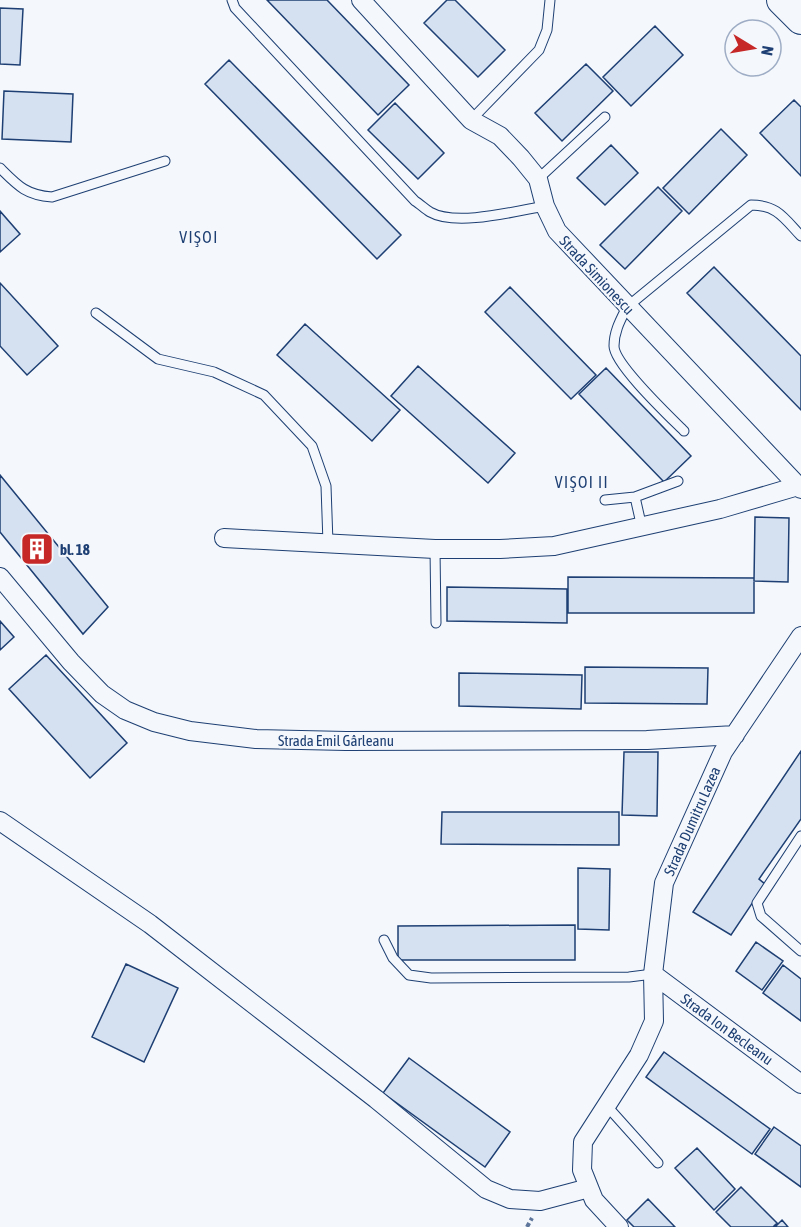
<svg xmlns="http://www.w3.org/2000/svg" width="801" height="1227" font-family="'Asap Condensed',sans-serif">
  <rect width="100%" height="100%" fill="#f4f7fb"/>
  <path fill="#d5e0f0" stroke="#1d3f73" stroke-width="1.5" d="M 267,0 L 327,0 L 409,85 L 378,115 Z
    M 447,0 L 455,0 L 505,50 L 478,77 L 424,23 Z
    M 0,8 L 23,9 L 20,65 L 0,64 Z
    M 655,26 L 683,55 L 631,106 L 603,77 Z
    M 229,60 L 401,235 L 377,259 L 205,84 Z
    M 586,64 L 613,91 L 562,141 L 535,113 Z
    M 4,91 L 73,94 L 71,142 L 2,139 Z
    M 794,100 L 801,107 L 801,176 L 760,133 Z
    M 395,103 L 444,153 L 418,179 L 368,130 Z
    M 721,129 L 747,155 L 689,214 L 663,188 Z
    M 611,145 L 638,173 L 605,205 L 577,178 Z
    M 658,187 L 682,211 L 625,269 L 600,245 Z
    M 0,211 L 20,234 L 0,252 Z
    M 714,267 L 801,356 L 801,410 L 687,293 Z
    M 0,283 L 58,346 L 27,375 L 0,346 Z
    M 510,287 L 596,375 L 571,399 L 485,312 Z
    M 305,324 L 400,410 L 372,441 L 277,355 Z
    M 418,366 L 515,453 L 488,483 L 391,396 Z
    M 606,368 L 691,456 L 664,482 L 579,394 Z
    M 0,475 L 108,607 L 83,634 L 0,532 Z
    M 755,517 L 789,518 L 788,582 L 754,581 Z
    M 568,577 L 754,578 L 754,613 L 568,613 Z
    M 447,587 L 567,589 L 567,623 L 447,621 Z
    M 0,621 L 14,637 L 0,650 Z
    M 46,655 L 127,743 L 90,778 L 9,689 Z
    M 585,667 L 708,668 L 707,704 L 585,703 Z
    M 459,673 L 582,675 L 581,709 L 459,706 Z
    M 801,751 L 801,819 L 759,879 L 765,884 L 731,935 L 693,912 Z
    M 624,752 L 658,752 L 657,816 L 622,815 Z
    M 442,812 L 619,812 L 619,845 L 441,844 Z
    M 578,868 L 610,869 L 609,930 L 578,929 Z
    M 575,925 L 575,960 L 398,960 L 398,926 Z
    M 756,942 L 783,961 L 762,990 L 736,971 Z
    M 126,964 L 178,988 L 144,1062 L 92,1037 Z
    M 783,965 L 801,979 L 801,1021 L 763,993 Z
    M 664,1052 L 770,1129 L 752,1154 L 646,1077 Z
    M 409,1058 L 510,1132 L 485,1167 L 383,1093 Z
    M 774,1127 L 801,1146 L 801,1187 L 755,1154 Z
    M 697,1148 L 735,1189 L 714,1210 L 675,1168 Z
    M 741,1187 L 777,1223 L 773,1227 L 731,1227 L 716,1212 Z
    M 648,1199 L 675,1227 L 634,1227 L 627,1220 Z
    M 782,1220 L 788,1227 L 775,1227 Z"/>
  <g fill="none" stroke-linecap="round" stroke-linejoin="round">
    <defs>
      <path id="service" d="M 232,0 L 235,8 L 415,201 C 420,204 425,209 430,212 C 456,227 516,211 545,206
        M 471,120 L 539,50 L 547,30 L 550,0
        M 0,168 C 18,186 26,195 52,197 L 165,161
        M 538,179 L 605,117
        M 96,313 L 158,359 L 214,372 L 264,395 L 312,446 L 326,486 L 328,543
        M 684,431 C 669,416 614,364 614,346 C 614,331 621,319 627,307 L 751,205 C 777,205 784,218 801,236
        M 635,497 L 642,528
        M 605,500 L 635,497 L 678,481
        M 435,549 L 436,623
        M 801,836 L 757,903 L 761,916 L 801,951
        M 384,940 L 393,958 L 409,975 L 431,978 L 629,977 L 653,974
        M 606,1105 L 658,1163"/>
      <path id="minor" d="M 361,0 L 471,120 L 500,136 L 521,158 L 538,179 L 545,206 L 557,231 L 801,489
        M 224,538 L 435,549 L 500,549 L 554,546 L 720,509 L 798,486
        M 0,577 L 71,662 L 102,694 L 125,710 L 154,722 L 190,731 L 256,739 L 346,741 L 647,740 L 735,735
        M 0,821 L 150,924 L 376,1099 L 486,1189 L 510,1199 L 540,1201 L 589,1188
        M 653,974 L 801,1084
        M 619,1227 L 594,1200 L 582,1170 L 583,1142 L 639,1055 L 654,1021 L 653,974 L 664,883 L 723,752 L 801,636"/>
      <path id="trunk" d="M 782,0 L 801,19"/>
    </defs>
    <use href="#service" stroke="#1d3f73" stroke-width="11"/>
    <use href="#minor" stroke="#1d3f73" stroke-width="20"/>
    <use href="#trunk" stroke="#1d3f73" stroke-width="32"/>
    <path stroke="#5e769c" stroke-width="4" stroke-dasharray="4.5 3" stroke-linecap="butt" d="M 527,1227 L 532,1218"/>
    <use href="#service" stroke="#f4f7fb" stroke-width="9"/>
    <use href="#minor" stroke="#f4f7fb" stroke-width="18"/>
    <use href="#trunk" stroke="#f4f7fb" stroke-width="30"/>
  </g>
  <defs>
    <symbol id="building-square" viewBox="-11 -11 22 22"><rect x="-9" y="-9" width="18" height="18" rx="4" fill="#c62828" stroke="#f4f7fb"/><path d="M-4-6H4V6H1V3H-1V6H-4ZM-2.5-4.3h1.7v1.8h-1.7ZM.8-4.3h1.7v1.8H.8ZM-2.5-1h1.7V.8h-1.7ZM.8-1h1.7V.8H.8Z" fill="#fff"/></symbol>
  </defs>
  <g fill-rule="evenodd">
    <use href="#building-square" x="18" y="530" width="38" height="38"/>
  </g>
  <g text-anchor="middle" dominant-baseline="central" stroke-width="4.5" stroke-linejoin="round" paint-order="stroke">
    <g font-size="15" fill="#1d3f73" stroke="#f4f7fb">
      <text transform="translate(597 275) rotate(47)">Strada Simionescu</text>
      <text x="336" y="740">Strada Emil Gârleanu</text>
      <text transform="translate(692 821) rotate(-66)">Strada Dumitru Lazea</text>
      <text transform="translate(727 1029) rotate(36)">Strada Ion Becleanu</text>
    </g>
    <g font-size="15" font-weight="bold" fill="#1d3f73" stroke="#f4f7fb" text-anchor="start">
      <text x="60" y="549">bl. 18</text>
    </g>
    <g font-size="16" letter-spacing="1.5" fill="#1d3f73" stroke="#f4f7fb">
      <text x="199" y="237">VIŞOI</text>
      <text x="582" y="482">VIŞOI II</text>
    </g>
  </g>
  <g transform="translate(753 48) rotate(101)"><circle r="28" fill="#f4f7fb" stroke="#9eadc5" stroke-width="1.5"/>
  <path d="M0-4.5L10 22L0 15L-10 22Z" fill="#c62828"/>
  <text y="-9" font-size="16" font-weight="bold" text-anchor="middle" fill="#1d3f73">N</text>
  </g>
</svg>
